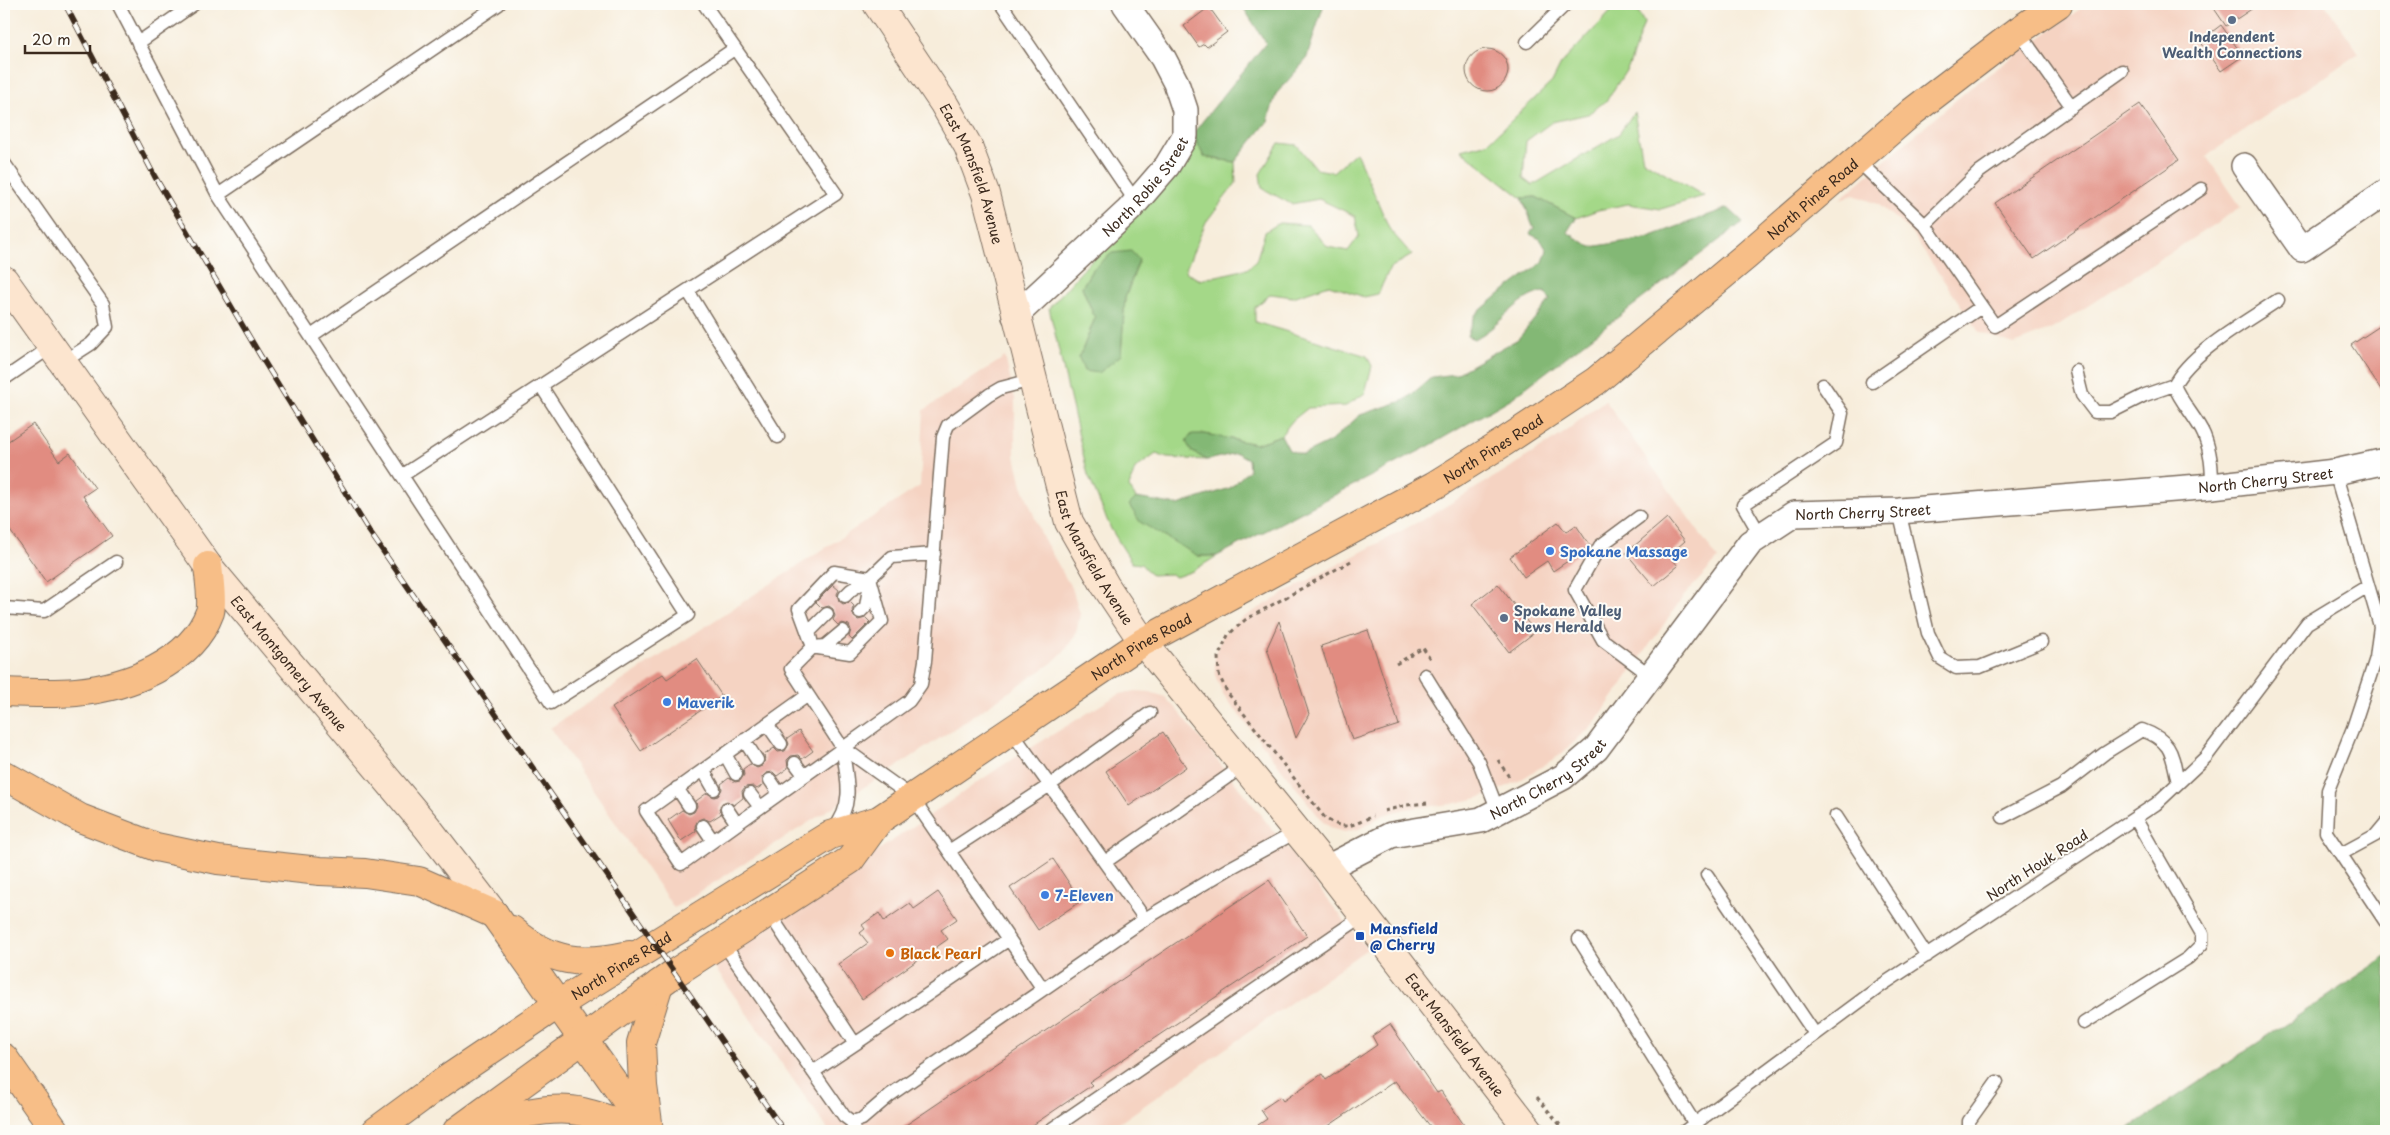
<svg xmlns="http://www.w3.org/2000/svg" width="2390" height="1135" font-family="'Playpen Sans',sans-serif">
  <rect width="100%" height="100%" fill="#fdfcf7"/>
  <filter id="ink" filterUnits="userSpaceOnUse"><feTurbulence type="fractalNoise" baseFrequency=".02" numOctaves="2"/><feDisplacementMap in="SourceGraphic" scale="10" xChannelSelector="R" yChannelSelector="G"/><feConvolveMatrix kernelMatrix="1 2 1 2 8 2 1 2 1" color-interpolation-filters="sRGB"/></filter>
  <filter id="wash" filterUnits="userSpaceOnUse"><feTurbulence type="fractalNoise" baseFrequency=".0096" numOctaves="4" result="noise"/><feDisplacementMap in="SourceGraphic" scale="20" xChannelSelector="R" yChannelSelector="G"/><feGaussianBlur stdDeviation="1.12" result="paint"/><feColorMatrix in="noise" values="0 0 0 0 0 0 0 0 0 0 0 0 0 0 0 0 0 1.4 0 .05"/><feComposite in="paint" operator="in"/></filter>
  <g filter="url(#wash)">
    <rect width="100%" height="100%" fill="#f7eddb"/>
    <path fill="#f5d3c2" d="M 2087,4 L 2325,4 L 2359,53 L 2206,156 L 2241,207 L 2052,329 L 2014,344 L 1979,332 L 1909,230 L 1878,204 L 1854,195 L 1840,199 L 1970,88 Z
      M 1005,357 L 1015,399 L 1015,456 L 1022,485 L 1042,536 L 1073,591 L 1080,614 L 1076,634 L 1065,650 L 1052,663 L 910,758 L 674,908 L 550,728 L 920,486 L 924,410 Z
      M 1605,400 L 1718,559 L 1683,597 L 1594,724 L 1560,755 L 1517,782 L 1482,797 L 1452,804 L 1405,809 L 1384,815 L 1359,829 L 1345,832 L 1333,829 L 1323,822 L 1223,694 L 1215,675 L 1215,654 L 1223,635 L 1237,621 L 1292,589 L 1431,515 L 1506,470 L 1561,435 Z
      M 1135,691 L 1150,692 L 1165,697 L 1183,717 L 1367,949 L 1108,1131 L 829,1131 L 712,964 L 1003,765 L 1109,700 L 1120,694 Z"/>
    <path fill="#a4d888" stroke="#708153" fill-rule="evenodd" d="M 1618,4 L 1634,4 L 1644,23 L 1629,66 L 1607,100 L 1588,114 L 1552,122 L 1526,141 L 1523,178 L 1533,185 L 1619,134 L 1634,112 L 1643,160 L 1704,196 L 1661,209 L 1628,204 L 1598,210 L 1576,218 L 1536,197 L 1522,198 L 1461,150 L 1488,143 L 1552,82 L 1561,64 Z
      M 1193,133 L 1204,157 L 1235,162 L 1236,183 L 1206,222 L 1185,271 L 1199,280 L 1247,269 L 1256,261 L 1265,232 L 1279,223 L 1308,225 L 1328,247 L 1348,251 L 1359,236 L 1355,216 L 1319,199 L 1291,204 L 1262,188 L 1260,174 L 1279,143 L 1297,145 L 1316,169 L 1333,172 L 1356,152 L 1390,230 L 1412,255 L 1390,268 L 1378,294 L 1364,297 L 1329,285 L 1293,297 L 1271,294 L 1255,307 L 1255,322 L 1367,356 L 1372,366 L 1365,393 L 1346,406 L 1308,408 L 1293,420 L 1281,435 L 1256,444 L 1205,434 L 1192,435 L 1191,451 L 1207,460 L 1167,458 L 1156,454 L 1135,469 L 1129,487 L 1136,498 L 1129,505 L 1198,556 L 1217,556 L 1193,571 L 1176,577 L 1171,574 L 1151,575 L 1141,564 L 1132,563 L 1111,529 L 1088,475 L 1049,308 L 1166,176 ZM 1139,261 L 1125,298 L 1121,355 L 1079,358 L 1095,318 L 1082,287 L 1092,270 Z"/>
    <path fill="#83b874" stroke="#5f7149" d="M 1241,4 L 1324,4 L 1306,60 L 1276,94 L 1268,121 L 1235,162 L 1204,157 L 1193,133 L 1266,43 Z
      M 1536,197 L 1576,218 L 1567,232 L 1591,247 L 1646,238 L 1728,208 L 1743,222 L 1512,398 L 1429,446 L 1217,556 L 1198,556 L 1140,522 L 1129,505 L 1136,498 L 1178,505 L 1230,488 L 1249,470 L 1248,459 L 1237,453 L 1207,460 L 1191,451 L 1186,441 L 1192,434 L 1205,434 L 1256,444 L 1281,435 L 1289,450 L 1303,455 L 1330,442 L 1360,415 L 1405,400 L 1432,377 L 1456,374 L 1518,339 L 1550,300 L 1545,292 C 1517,295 1500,328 1474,339 L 1467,336 L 1475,315 L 1501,293 L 1543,262 L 1547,250 L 1540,239 L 1530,234 L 1534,228 L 1522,198 Z
      M 1131,251 L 1139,260 L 1125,298 L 1121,355 L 1099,373 L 1084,371 L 1079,358 L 1095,318 L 1082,287 L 1092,270 L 1112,253 Z
      M 2386,957 L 2386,1131 L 2127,1130 Z"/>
    <g id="blocks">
      <path fill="#e18c81" d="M 2211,4 L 2259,4 L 2226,26 Z
        M 1209,7 L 1227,32 L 1207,47 L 1204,44 L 1199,47 L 1184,26 Z
        M 2221,25 L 2243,56 L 2221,71 L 2200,41 Z
        M1466 70a21 21 0 1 1 42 0a21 21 0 1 1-42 0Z
        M 2140,104 L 2179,160 L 2034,259 L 1995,203 Z
        M 2386,322 L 2386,397 L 2351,345 Z
        M 33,424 L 59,461 L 70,453 L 95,488 L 83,496 L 112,536 L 46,582 L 4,522 L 4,444 Z
        M 1667,518 L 1685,541 L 1669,555 L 1678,566 L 1654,586 L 1626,553 Z
        M 1558,522 L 1566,532 L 1576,525 L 1590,546 L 1553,571 L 1547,561 L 1524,577 L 1510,557 Z
        M 1498,584 L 1535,632 L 1509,652 L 1472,604 Z
        M 833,585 L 839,590 L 837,594 L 839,601 L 843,604 L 850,602 L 854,606 L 852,610 L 854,617 L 858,620 L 866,618 L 870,622 L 852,640 L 849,637 L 851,630 L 849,625 L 842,623 L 838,625 L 833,620 L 835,616 L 833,609 L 829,606 L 822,608 L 816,602 Z
        M 1279,621 L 1309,714 L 1296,738 L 1267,648 Z
        M 1368,630 L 1399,725 L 1352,740 L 1321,646 Z
        M 697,659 L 722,696 L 641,751 L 612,708 L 663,674 L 667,679 Z
        M 799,731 L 813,751 L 802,759 L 798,755 L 791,756 L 787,760 L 788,768 L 777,776 L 773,772 L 766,773 L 762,777 L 763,785 L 757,789 L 753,786 L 745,787 L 742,791 L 743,798 L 734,805 L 727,801 L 722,803 L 719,809 L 721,814 L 710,821 L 703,818 L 698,820 L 695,826 L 696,831 L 681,841 L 668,820 L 682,810 L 689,814 L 694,812 L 697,806 L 696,801 L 707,793 L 714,797 L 718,796 L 722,789 L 721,784 L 729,778 L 735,782 L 740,781 L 744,775 L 743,769 L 750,764 L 757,768 L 762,766 L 765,760 L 764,755 L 774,748 L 778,752 L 785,751 L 789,744 L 787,739 Z
        M 1163,732 L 1186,767 L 1129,806 L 1106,771 Z
        M 1053,859 L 1081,901 L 1038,930 L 1010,888 Z
        M 1269,880 L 1307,936 L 1089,1082 L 1092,1085 L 1024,1131 L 897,1131 Z
        M 938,892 L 957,919 L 941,930 L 948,939 L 862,999 L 838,964 L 868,943 L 860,933 L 865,929 L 862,925 L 879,913 L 884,921 L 910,903 L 914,909 Z
        M 1390,1024 L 1437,1093 L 1441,1091 L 1464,1125 L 1454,1131 L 1434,1131 L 1395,1081 L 1321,1131 L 1249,1131 L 1267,1119 L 1261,1110 L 1280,1097 L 1283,1101 L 1322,1074 L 1326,1080 L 1377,1045 L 1372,1036 Z"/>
    </g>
  </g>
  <g filter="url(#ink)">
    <use href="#blocks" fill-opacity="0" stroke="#7d6e60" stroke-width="1"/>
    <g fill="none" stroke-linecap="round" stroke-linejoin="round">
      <defs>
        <path id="lane" d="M 118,4 L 218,195 L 551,703 L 688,615 L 541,386
          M 1001,4 L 1136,202
          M 2018,31 L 2072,107
          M 1527,42 L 1566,4
          M 138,43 L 194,4
          M 1857,160 L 1925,225 L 1995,326 L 2201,189
          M 4,163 L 103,304 L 107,327 L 91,344 L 63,362
          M 218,195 L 499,4
          M 1925,225 L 1979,172 L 2122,71
          M 688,291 L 778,437
          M 311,336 L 734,49
          M 2076,371 L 2082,395 L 2095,412 L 2111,412 L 2145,395 L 2174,385
          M 4,379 L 51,347
          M 1872,382 L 1981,307
          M 2335,472 L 2380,626 L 2376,658 L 2353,728 L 2328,790 L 2326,832 L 2385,921
          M 403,475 L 836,194 L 704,4
          M 2212,486 C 2212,468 2211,452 2204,435 C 2196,417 2181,403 2174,385 C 2192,351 2246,322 2278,300
          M 1899,511 L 1928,633 L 1940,658 L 1956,668 L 1980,667 L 2041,642
          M 1639,517 L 1600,546 L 1575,590 L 1603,640 L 1651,676
          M 1761,536 L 1743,505 L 1836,443 L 1842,413 L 1823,385
          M 845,596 L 851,590 L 870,578 L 892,557 L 934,554
          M 4,608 L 44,611 L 116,562
          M 860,612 L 866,606 L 870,583
          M 843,631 L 825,646 L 813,647 L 791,669 L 842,747 L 912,797 L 1043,989
          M 811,640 L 809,632 L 827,614
          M 813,647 L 799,609 L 834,572 L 870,578
          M 818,648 L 850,653 L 882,621 L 870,578
          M 1425,675 L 1479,762 L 1498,811
          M 808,695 L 646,811 L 681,864 L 909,701 L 921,684 L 925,661 L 943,437 L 948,425 L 989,395 L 1001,388 L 1032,380
          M 767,724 L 781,744
          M 1011,731 L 1145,919
          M 744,740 L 757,760
          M 725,754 L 736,774
          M 795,763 L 804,775
          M 703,770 L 714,789
          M 770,780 L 779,793
          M 677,788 L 689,806
          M 750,794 L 760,807
          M 727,809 L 737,824
          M 1836,816 L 1927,956
          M 2003,817 L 2061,787 L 2105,753 L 2142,730 C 2173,741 2172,755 2178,783
          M 703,826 L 713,841
          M 833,830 C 855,804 847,778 842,747
          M 949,851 L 1050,785 L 1150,713
          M 2341,854 L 2376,835 L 2386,823
          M 1105,862 L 1243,766
          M 1707,875 L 1815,1034
          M 769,913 L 855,1044 L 1009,939
          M 1579,939 L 1695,1124
          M 723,943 L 844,1116 L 852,1122 L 854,1131
          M 2084,1023 L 2188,958 L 2202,944 L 2202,934 L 2135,818
          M 813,1072 L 855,1044
          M 852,1122 L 862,1119 L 890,1095 L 1145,919 L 1230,868 L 1298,831
          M 1049,1131 L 1364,915
          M 1685,1131 L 1882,985 L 2156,804 L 2206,757 L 2307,623 L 2368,586
          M 1969,1131 L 1969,1121 L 1997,1082"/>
        <g id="street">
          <path d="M 2244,166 L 2302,249 L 2386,192"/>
          <path id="s1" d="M 1015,316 L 1129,210 L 1167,166 L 1185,136 L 1185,110 L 1176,83 L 1163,58 L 1125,4"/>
          <path id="s2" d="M 1327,868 L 1391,835 L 1481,820 L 1563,777 L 1596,749 L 1750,543 L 1794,514 L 1899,511 L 2212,486 L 2335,472 L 2386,461"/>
        </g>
        <g id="secondary">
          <path id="s3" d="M 877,4 L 944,104 L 968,146 L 986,194 L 1069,522 L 1105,585 L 1143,642 L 1327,868 L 1530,1131"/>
          <path id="s4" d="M 4,280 L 208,566 L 427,827 L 494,914"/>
        </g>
        <g id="primary">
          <path d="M 494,914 L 648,1131"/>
          <path d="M 512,930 C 551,963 581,966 630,955"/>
          <path d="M 477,1127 C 507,1117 550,1104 583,1112 C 604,1117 625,1125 645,1131"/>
          <path d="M 649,1130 L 643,1086 L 641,1043 L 659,984"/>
          <path id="s5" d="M 376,1131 L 440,1084 L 557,1005 L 830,835 L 879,820 L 1143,642 L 1435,485 L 1504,442 L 1596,381 L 1746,256 L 1912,112 L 2018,31 L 2058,4"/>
          <path d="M 457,1131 L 673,974 L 850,860 L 879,820"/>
        </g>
        <path id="highway" d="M 4,692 C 28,693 52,694 76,692 C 127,687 191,664 210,612 C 213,602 209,577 208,566
          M 4,775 L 80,818 L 156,847 L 218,860 L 320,871 L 365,873 L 419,881 L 494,914
          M 4,1058 L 55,1131"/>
      </defs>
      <use href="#lane" stroke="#7d6e60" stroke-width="15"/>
      <use href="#street" stroke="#7d6e60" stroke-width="28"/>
      <use href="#secondary" stroke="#7d6e60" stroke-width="30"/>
      <use href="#primary" stroke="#7d6e60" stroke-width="30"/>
      <use href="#highway" stroke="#7d6e60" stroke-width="30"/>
      <path stroke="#7d6e60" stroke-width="3" stroke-dasharray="4 4" stroke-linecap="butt" d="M 1351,561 L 1245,620 L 1228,635 L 1218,657 L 1219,675 L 1227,692 L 1325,818 C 1346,832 1352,825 1373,816
        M 1396,664 L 1423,648 L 1430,659
        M 1498,760 L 1511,780
        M 1384,811 L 1407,805 L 1427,803
        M 1537,1097 L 1565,1131"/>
      <use href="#lane" stroke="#fff" stroke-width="12"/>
      <use href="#street" stroke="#fff" stroke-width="25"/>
      <use href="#secondary" stroke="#fce5cf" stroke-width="28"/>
      <use href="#primary" stroke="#f7be87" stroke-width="28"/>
      <use href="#highway" stroke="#f7be87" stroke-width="28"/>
      <defs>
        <path id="rail" d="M 65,4 L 155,177 L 260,355 L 369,531 L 784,1131"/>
      </defs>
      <use href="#rail" stroke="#3b2a1e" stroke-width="5.5"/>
      <use href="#rail" stroke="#fdfcf7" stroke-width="4" stroke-dasharray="11" stroke-linecap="butt"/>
    </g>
  </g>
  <g fill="#5c6f8a" stroke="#fdfcf7" stroke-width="2">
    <circle cx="2232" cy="20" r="5"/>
    <circle cx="1504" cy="618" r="5"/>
  </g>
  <g fill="#3f7fe0" stroke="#fdfcf7" stroke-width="2">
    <circle cx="1550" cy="551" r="5"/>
    <circle cx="667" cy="702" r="5"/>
    <circle cx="1045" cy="895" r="5"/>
  </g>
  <rect fill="#1a4fb4" stroke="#fdfcf7" stroke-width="2" x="1355" y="931" width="10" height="10" rx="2.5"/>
  <circle fill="#e8710a" stroke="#fdfcf7" stroke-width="2" cx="890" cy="953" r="5"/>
  <g text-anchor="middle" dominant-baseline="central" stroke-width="4" stroke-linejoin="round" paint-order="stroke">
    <g font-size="14" font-weight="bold" fill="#4e5e75" stroke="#fdfcf7">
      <text x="2232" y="36">Independent<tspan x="2232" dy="16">Wealth Connections</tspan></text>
      <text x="1514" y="610" text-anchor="start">Spokane Valley<tspan x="1514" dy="16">News Herald</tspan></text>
    </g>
    <g font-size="14" fill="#3b2a1e" stroke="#fdfcf7">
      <text stroke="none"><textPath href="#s3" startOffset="196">East Mansfield Avenue</textPath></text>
      <text stroke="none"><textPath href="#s1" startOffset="184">North Robie Street</textPath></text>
      <text stroke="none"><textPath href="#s5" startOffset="1718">North Pines Road</textPath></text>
      <text stroke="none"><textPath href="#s5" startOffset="1312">North Pines Road</textPath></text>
      <text stroke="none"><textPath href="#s2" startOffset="1082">North Cherry Street</textPath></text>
      <text stroke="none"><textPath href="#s2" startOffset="678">North Cherry Street</textPath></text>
      <text stroke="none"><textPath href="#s3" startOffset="601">East Mansfield Avenue</textPath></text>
      <text stroke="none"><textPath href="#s5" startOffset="908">North Pines Road</textPath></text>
      <text stroke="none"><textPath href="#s4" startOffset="478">East Montgomery Avenue</textPath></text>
      <text stroke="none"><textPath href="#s2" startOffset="242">North Cherry Street</textPath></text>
      <text transform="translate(2037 865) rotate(-33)">North Houk Road</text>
      <text stroke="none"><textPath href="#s5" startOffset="296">North Pines Road</textPath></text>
      <text stroke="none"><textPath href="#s3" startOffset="1201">East Mansfield Avenue</textPath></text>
    </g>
    <g font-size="14" font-weight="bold" fill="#366cbe" stroke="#fdfcf7" text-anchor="start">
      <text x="1560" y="551">Spokane Massage</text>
      <text x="677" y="702">Maverik</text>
      <text x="1055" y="895">7-Eleven</text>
    </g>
    <g font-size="14" font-weight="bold" fill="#164399" stroke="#fdfcf7" text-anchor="start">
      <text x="1370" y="928">Mansfield<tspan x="1370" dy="16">@ Cherry</tspan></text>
    </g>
    <g font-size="14" font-weight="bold" fill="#c56008" stroke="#fdfcf7" text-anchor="start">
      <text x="900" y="953">Black Pearl</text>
    </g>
  </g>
  <rect width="2390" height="1135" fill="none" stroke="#fdfcf7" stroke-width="20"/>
  <path d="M25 45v8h65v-8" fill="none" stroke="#3b2a1e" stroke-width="2.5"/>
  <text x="32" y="45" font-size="15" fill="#3b2a1e" stroke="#fdfcf7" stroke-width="4" paint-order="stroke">20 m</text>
</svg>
